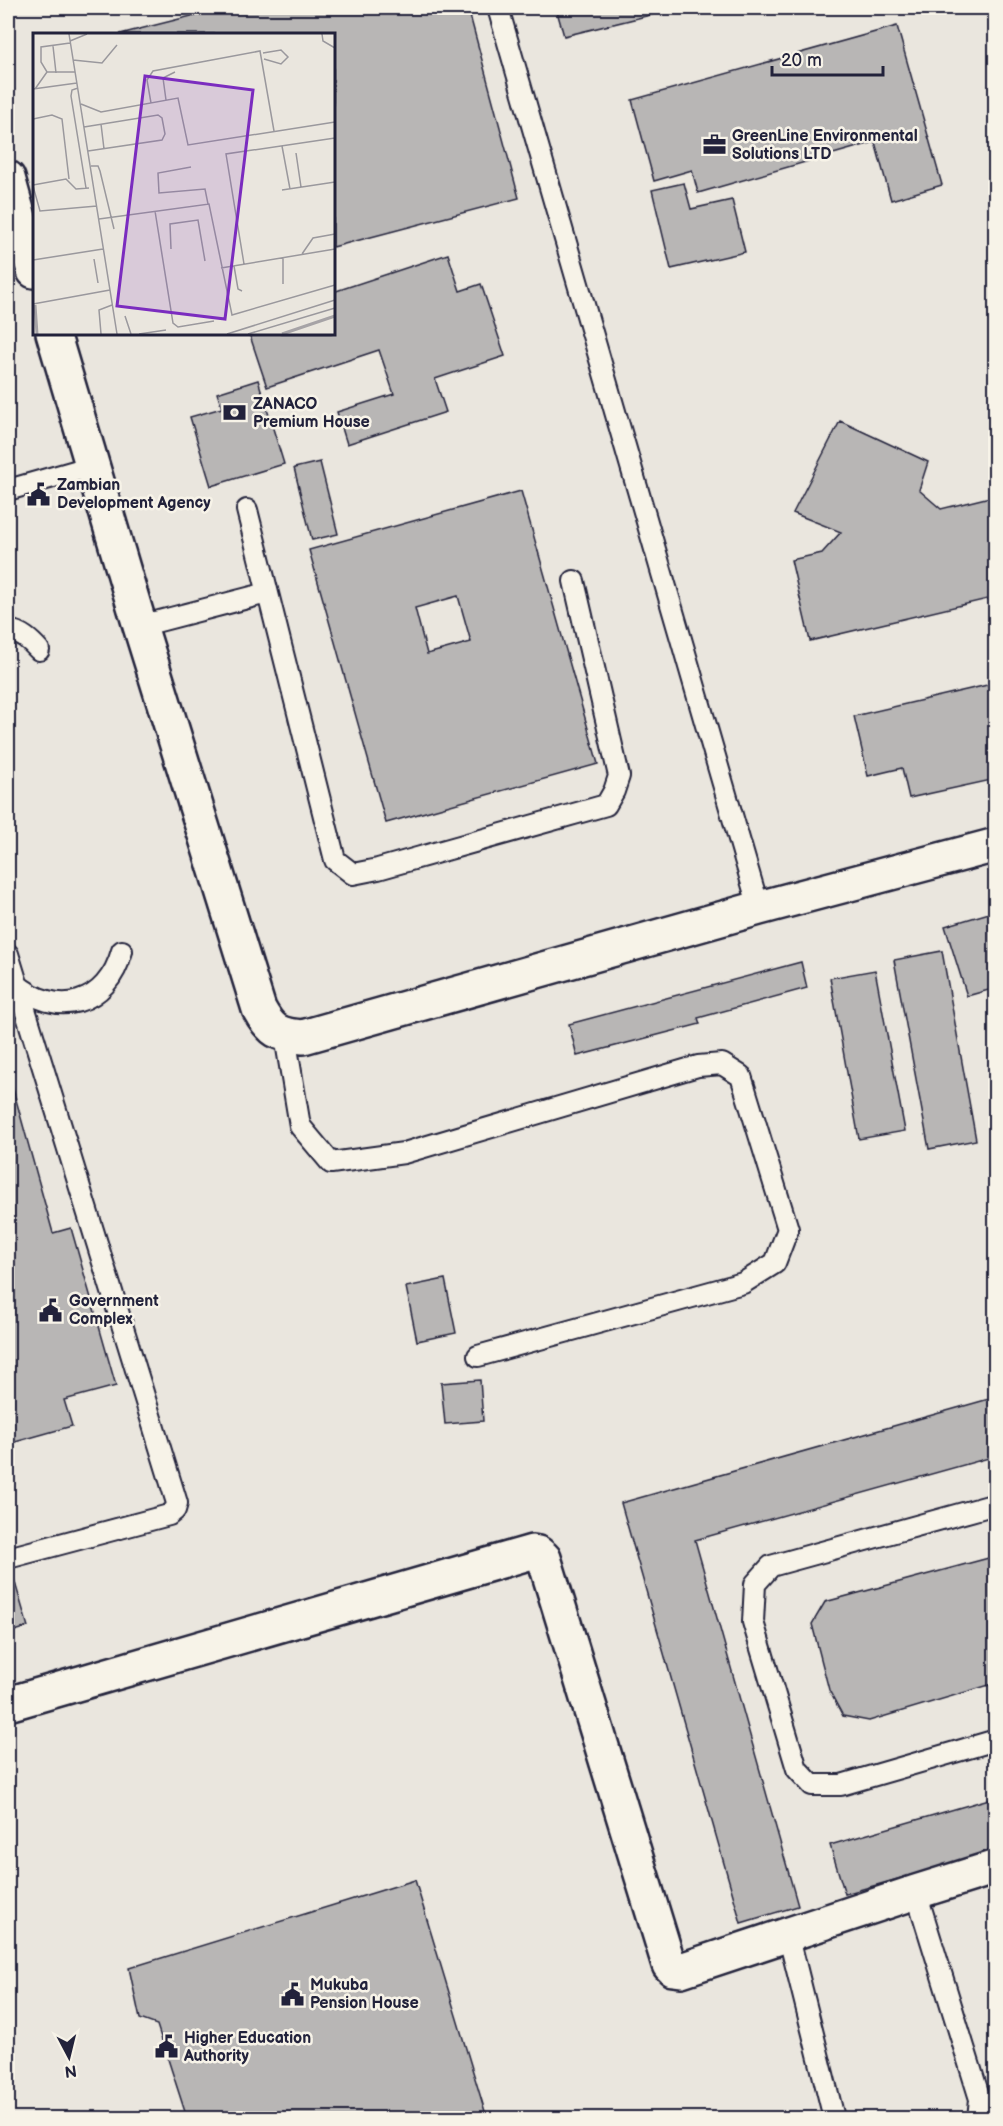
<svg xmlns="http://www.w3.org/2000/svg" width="1003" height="2126" font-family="'Balsamiq Sans',sans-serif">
  <rect width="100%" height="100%" fill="#eae6de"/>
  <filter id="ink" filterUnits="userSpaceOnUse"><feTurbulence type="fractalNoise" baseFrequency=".0167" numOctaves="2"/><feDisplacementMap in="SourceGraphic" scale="12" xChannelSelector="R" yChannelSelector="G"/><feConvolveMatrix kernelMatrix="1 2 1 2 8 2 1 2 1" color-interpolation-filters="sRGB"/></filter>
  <g filter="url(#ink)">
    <path fill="#b8b6b5" stroke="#22223b" stroke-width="1.5" fill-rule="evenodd" d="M 223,8 L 468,8 L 519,198 L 333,247 L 333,34 L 120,34 Z
      M 556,8 L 679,8 L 564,36 Z
      M 897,26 L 942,185 L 891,200 L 875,142 L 698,193 L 692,170 L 654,181 L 632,100 Z
      M 684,183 L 691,209 L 732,200 L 745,252 L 671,269 L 652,190 Z
      M 448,254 L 460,291 L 481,284 L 505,356 L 435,379 L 446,412 L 347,444 L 337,412 L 394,394 L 379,350 L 267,387 L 249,333 L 333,333 L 333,292 Z
      M 258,380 L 284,464 L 211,486 L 190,417 L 222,408 L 217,393 Z
      M 840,421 L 928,462 L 919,490 L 941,509 L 994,496 L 996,561 L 990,562 L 996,585 L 996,597 L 810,641 L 791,560 L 822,553 L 841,532 L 793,513 Z
      M 320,462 L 338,534 L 312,540 L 294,468 Z
      M 521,491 L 598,764 L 386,823 L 309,550 ZM 458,596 L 471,642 L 427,654 L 415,608 Z
      M 996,683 L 996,779 L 909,798 L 902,768 L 868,776 L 854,716 Z
      M 996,911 L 996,988 L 967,996 L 945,926 Z
      M 942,951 L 976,1140 L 929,1149 L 894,960 Z
      M 801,962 L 807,988 L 698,1018 L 700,1024 L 577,1056 L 569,1024 Z
      M 875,970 L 905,1131 L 859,1139 L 830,978 Z
      M 8,1071 L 53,1233 L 71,1228 L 116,1386 L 64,1400 L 72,1426 L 8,1444 Z
      M 445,1279 L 456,1333 L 417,1341 L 406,1287 Z
      M 480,1380 L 483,1421 L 445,1424 L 441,1383 Z
      M 996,1397 L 996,1456 L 695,1540 L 798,1906 L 741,1923 L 621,1503 Z
      M 996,1556 L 996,1683 L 869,1721 L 843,1716 L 829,1690 L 812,1624 L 825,1602 Z
      M 11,1569 L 28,1627 L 8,1633 L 8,1570 Z
      M 996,1797 L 996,1851 L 845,1894 L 830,1845 Z
      M 415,1880 L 487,2118 L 187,2118 L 157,2025 L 140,2019 L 129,1968 Z"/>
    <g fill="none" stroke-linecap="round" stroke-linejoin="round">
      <defs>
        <path id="lane" d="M 498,8 L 759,908
          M 8,490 L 92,466
          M 247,510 L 335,860 L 353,874 L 378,869 L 606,805 L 614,791 L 619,776 L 574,581
          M 140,626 L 267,593
          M 8,630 C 21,632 30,640 39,650
          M 8,954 L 177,1503 L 175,1510 L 169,1515 L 8,1558
          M 15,983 C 57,1019 107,1006 122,951
          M 285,1036 L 300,1126 L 331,1163 L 404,1153 L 698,1066 L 722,1064 L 741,1076 L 788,1229 L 775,1263 L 743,1283 L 478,1356
          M 996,1504 L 771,1566 L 755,1584 L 753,1622 L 797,1769 L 812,1785 L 841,1785 L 996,1740
          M 916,1892 L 980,2099 L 978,2118
          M 788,1934 L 834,2118"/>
        <path id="street" d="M 8,178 L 34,271
          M 53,333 L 140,626 L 259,1009 C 271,1031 278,1035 303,1037 L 759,908 L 996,845
          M 8,1704 L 532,1552 L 538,1553 L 544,1558 L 669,1965 L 673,1969 L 681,1970 L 916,1892 L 996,1867"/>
      </defs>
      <use href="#lane" stroke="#22223b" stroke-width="24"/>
      <use href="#street" stroke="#22223b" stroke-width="38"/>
      <use href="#lane" stroke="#f7f3e8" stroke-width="20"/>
      <use href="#street" stroke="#f7f3e8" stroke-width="33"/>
    </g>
  </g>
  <defs>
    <symbol id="office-bare" viewBox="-9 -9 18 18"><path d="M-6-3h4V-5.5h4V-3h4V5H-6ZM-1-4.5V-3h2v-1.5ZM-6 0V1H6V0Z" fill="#22223b" stroke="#f7f3e8" stroke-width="2.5" paint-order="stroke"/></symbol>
    <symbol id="bank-bare" viewBox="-9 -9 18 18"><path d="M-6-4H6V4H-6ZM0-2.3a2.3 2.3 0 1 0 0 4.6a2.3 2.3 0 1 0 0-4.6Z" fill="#22223b" stroke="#f7f3e8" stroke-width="2.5" paint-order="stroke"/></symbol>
    <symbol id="civic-bare" viewBox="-9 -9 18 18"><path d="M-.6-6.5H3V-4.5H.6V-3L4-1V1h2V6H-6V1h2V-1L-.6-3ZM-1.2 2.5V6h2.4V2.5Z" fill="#22223b" stroke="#f7f3e8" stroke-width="2.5" paint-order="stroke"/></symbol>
  </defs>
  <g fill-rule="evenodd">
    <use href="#office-bare" x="698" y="128" width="33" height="33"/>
    <use href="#bank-bare" x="218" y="396" width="33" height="33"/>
    <use href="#civic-bare" x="22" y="478" width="33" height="33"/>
    <use href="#civic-bare" x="34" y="1294" width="33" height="33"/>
    <use href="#civic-bare" x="276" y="1978" width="33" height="33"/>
    <use href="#civic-bare" x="150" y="2030" width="33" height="33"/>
  </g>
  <g text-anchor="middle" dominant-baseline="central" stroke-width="5" stroke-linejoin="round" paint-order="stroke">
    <g font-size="16" font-weight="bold" fill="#22223b" stroke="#f7f3e8" text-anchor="start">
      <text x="732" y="136">GreenLine Environmental<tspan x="732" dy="18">Solutions LTD</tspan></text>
      <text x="253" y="404">ZANACO<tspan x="253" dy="18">Premium House</tspan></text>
      <text x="57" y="485">Zambian<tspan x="57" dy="18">Development Agency</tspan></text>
      <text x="69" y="1301">Government<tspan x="69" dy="18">Complex</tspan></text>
      <text x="310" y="1985">Mukuba<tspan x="310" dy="18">Pension House</tspan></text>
      <text x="184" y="2038">Higher Education<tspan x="184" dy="18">Authority</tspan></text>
    </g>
  </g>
  <g transform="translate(33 33)">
    <rect width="302" height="302" fill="#eae6de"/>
    <path fill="none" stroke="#a6a3a6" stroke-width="3" d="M 2,272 L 4,301M 249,301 L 302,283"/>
    <path fill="none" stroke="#9a989d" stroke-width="1.5" d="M 36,1 L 84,301M 289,1 L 290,8 L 302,15M 37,8 L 54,1M 37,10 L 8,14 L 8,29 L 14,39 L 42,39M 20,13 L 23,40M 230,20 L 248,17 L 255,24 L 248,31 L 231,26M 40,27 L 69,30 L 84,12M 45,55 L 39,57 L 38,63 L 53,155M 0,56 L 44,50M 2,56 L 14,39M 133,67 L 130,45 L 142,39M 118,70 L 114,47 L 120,38 L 227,18 L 241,98M 48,71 L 68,79 L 145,65 L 155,112 L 302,89M 0,86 L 19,82 L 29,86 L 36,146M 68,91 L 71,116M 51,94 L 125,82 L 129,85 L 132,101 L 129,107 L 55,118M 249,113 L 257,156M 263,120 L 268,154M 58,133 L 65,133 L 67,138 L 81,196M 158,134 L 125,140 L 126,160 L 172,156 L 175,171M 0,152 L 33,146 L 43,156 L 56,155M 0,153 L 7,178 L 64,173M 249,157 L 302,149M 122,178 L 140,290 L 145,294 L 181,288M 66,186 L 176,171 L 199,282 L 302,252M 138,216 L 137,191 L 165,187 L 172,228M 269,221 L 280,205 L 302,201M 250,225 L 250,251M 61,226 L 65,250M 0,227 L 70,216M 211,231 L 193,121 L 302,105M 201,233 L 205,256 L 209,258M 188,235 L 302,216M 0,271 L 77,257M 92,283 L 98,301M 68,301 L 66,277 L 79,272M 106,301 L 133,297M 194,301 L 302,267M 215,301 L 302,275"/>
    <path fill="#7b2cbf" fill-opacity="0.15" stroke="#7b2cbf" stroke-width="3" d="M 112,43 L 220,57 L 192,286 L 84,273 Z"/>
    <rect width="302" height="302" fill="none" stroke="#22223b" stroke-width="3"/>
  </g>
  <rect width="1003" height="2126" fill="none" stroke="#f7f3e8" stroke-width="30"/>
  <rect x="15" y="15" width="973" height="2096" fill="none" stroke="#22223b" stroke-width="2" filter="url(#ink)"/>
  <g transform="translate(69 2057) rotate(173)" stroke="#f7f3e8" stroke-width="4.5" paint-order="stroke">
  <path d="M0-4.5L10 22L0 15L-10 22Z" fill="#22223b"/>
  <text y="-9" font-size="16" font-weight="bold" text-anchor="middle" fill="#22223b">N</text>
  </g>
  <path d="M772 66v9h111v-9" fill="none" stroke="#22223b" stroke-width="3"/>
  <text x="781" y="66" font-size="18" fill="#22223b" stroke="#f7f3e8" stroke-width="4.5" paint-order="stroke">20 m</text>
</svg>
